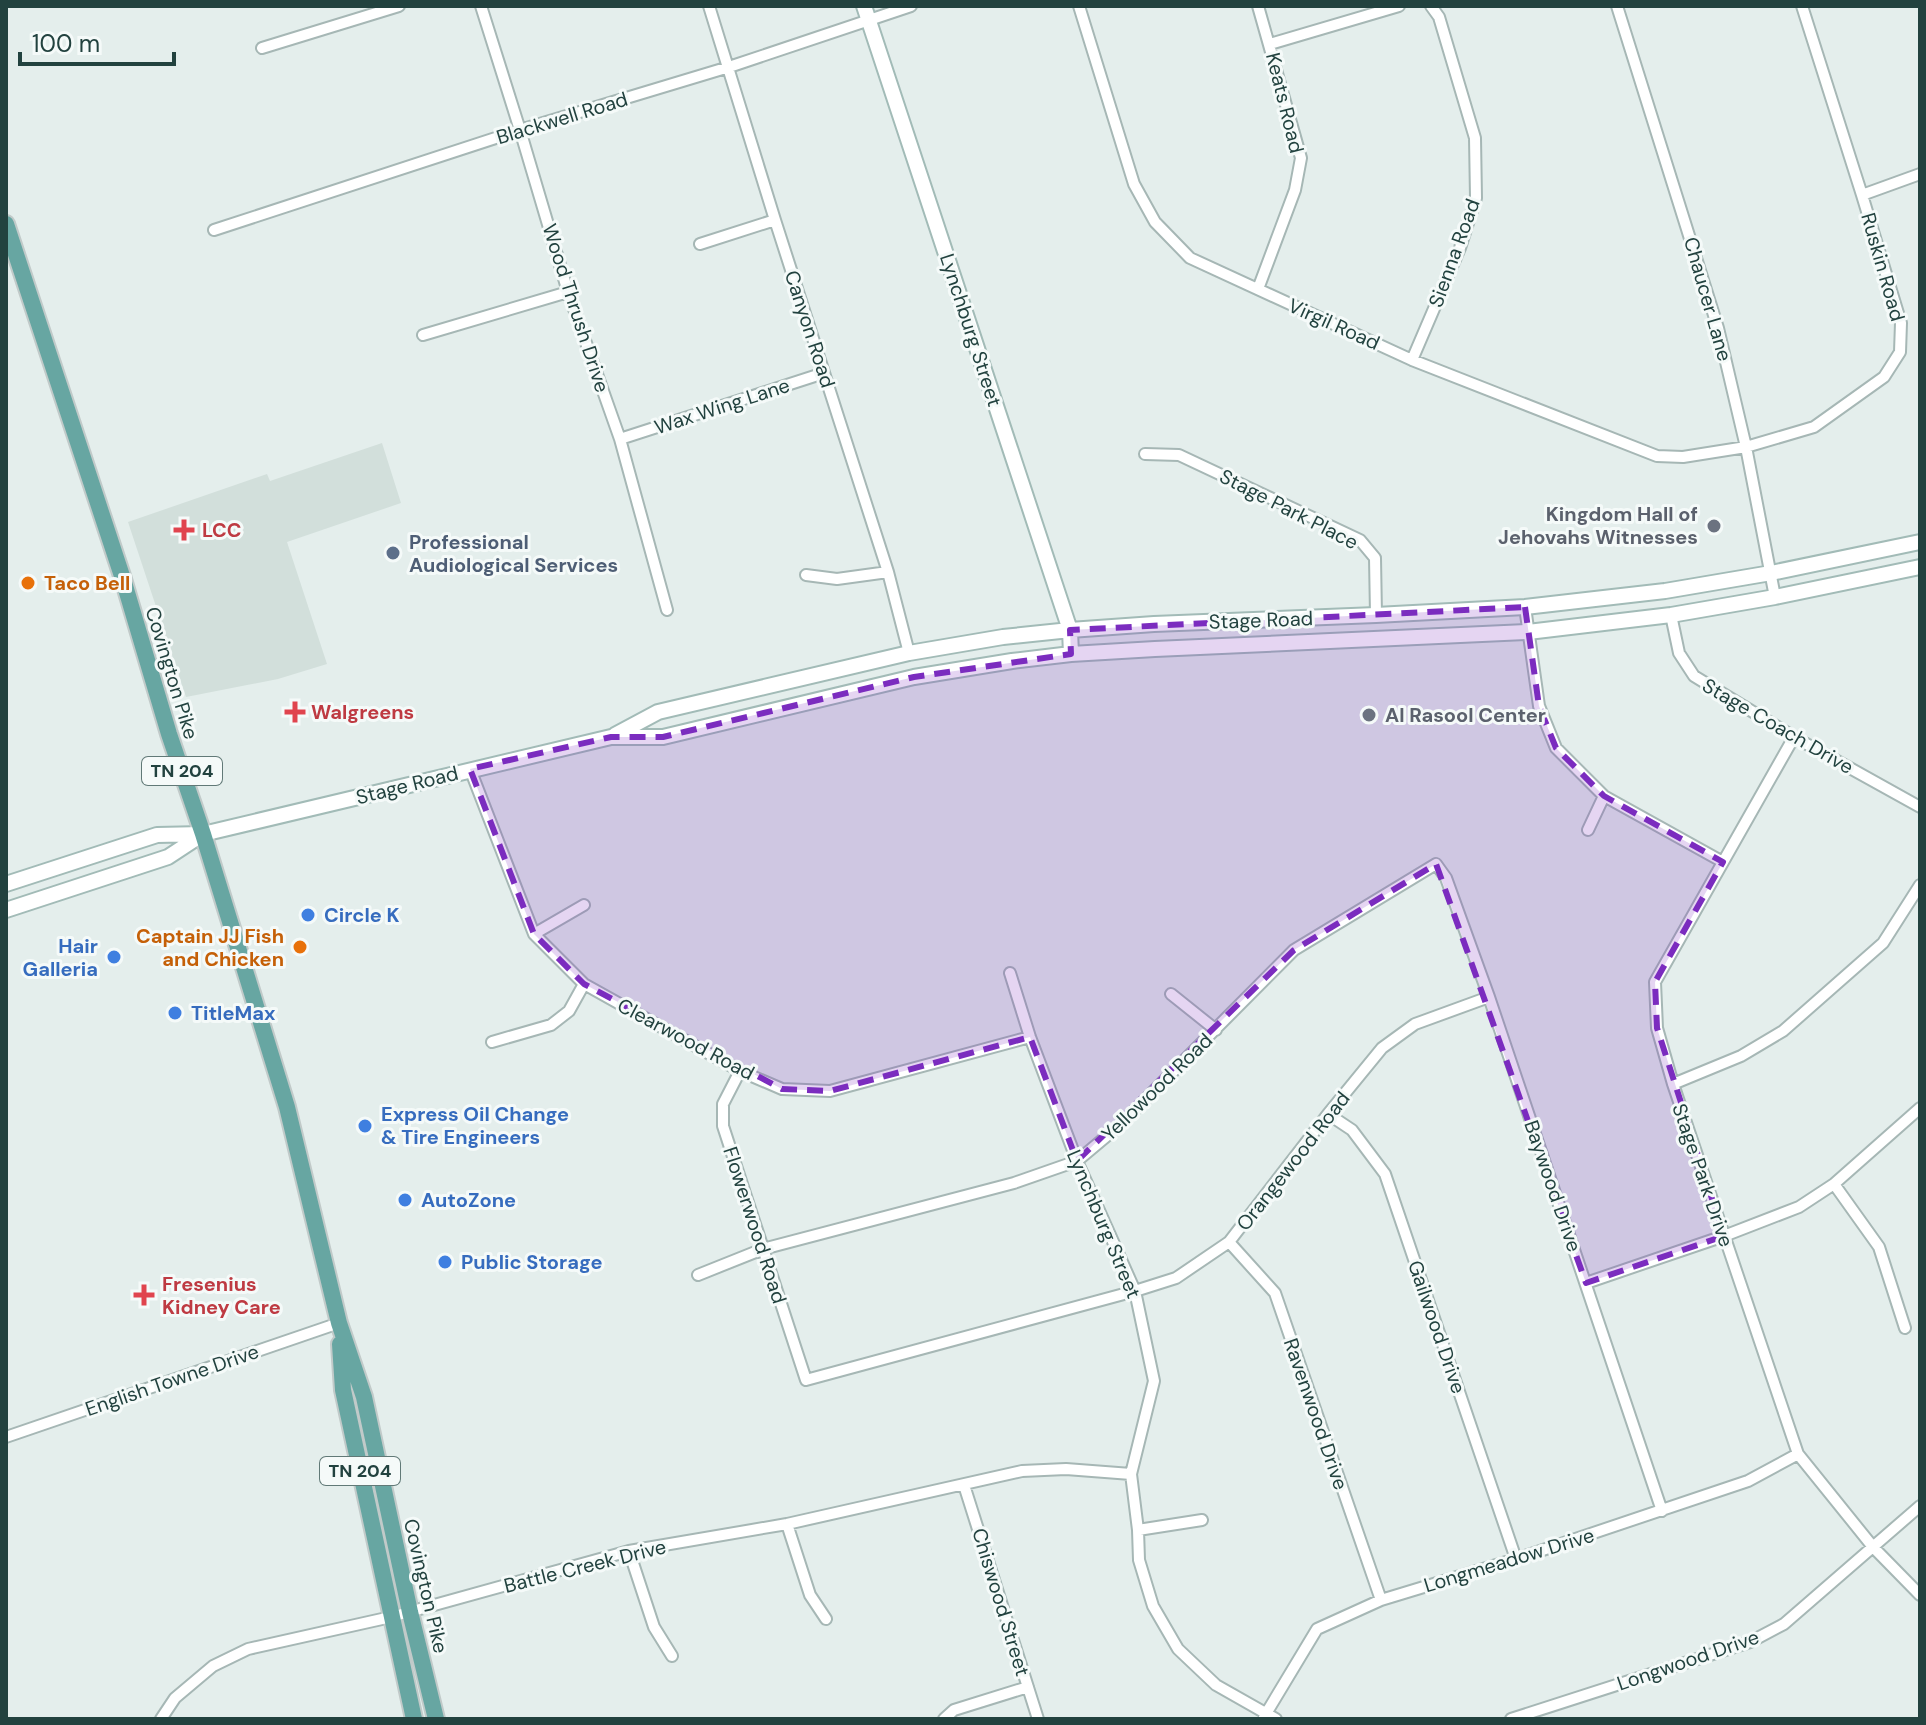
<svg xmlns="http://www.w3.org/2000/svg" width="1926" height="1725" font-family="'DM Sans',sans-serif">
  <rect width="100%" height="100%" fill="#e4eeec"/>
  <path fill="#d2dfdb" d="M 382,443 L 401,503 L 287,542 L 327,664 L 278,679 L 186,697 L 128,522 L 267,474 L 270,481 Z"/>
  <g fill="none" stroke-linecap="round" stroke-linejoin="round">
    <defs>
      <path id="street" d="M 481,6 L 520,130 L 568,292 L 620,439 L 667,610
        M 709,6 L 775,220 L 888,572 L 909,653
        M 1079,6 L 1134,184 L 1155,222 L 1190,258 L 1412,360 L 1657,456 L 1683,457 L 1746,447 L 1814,427 L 1884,377 L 1900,352 L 1901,323 L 1862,195 L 1802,6
        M 1617,6 L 1718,328 L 1746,447 L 1775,597
        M 1270,44 L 1399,6
        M 262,48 L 399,6
        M 1862,195 L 1920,174
        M 214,230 L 520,130 L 729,67 L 911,6
        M 700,244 L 775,220
        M 1258,289 L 1295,190 L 1301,158 L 1258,6
        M 423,335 L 568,292
        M 1412,360 L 1460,248 L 1476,198 L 1475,138 L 1439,17 L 1431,6
        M 620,439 L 824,373
        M 1145,454 L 1179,455 L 1360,540 L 1375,558 L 1376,615
        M 806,575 L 837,579 L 888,572
        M 1525,607 L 1539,706 L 1556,748 L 1604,796 L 1723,862
        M 1671,615 L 1679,653 L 1694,676 L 1794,737 L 1920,807
        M 1794,737 L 1655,982 L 1657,1028 L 1673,1084 L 1798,1454 L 1873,1547 L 1920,1595
        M 470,769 L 534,934 L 584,984 L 740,1071 L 782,1089 L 830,1091 L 1030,1037
        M 1588,830 L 1604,796
        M 534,934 L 584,905
        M 1010,973 L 1030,1037 L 1077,1161 L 1135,1291 L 1154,1381 L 1131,1474 L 1138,1530 L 1139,1560 L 1153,1606 L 1178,1649 L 1216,1685 L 1276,1719
        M 1171,994 L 1216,1030
        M 492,1042 L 551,1025 L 569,1011 L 584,984
        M 740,1071 L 723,1104 L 723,1126 L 806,1380 L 1135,1291 L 1176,1278 L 1229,1242 L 1328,1114 L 1382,1048 L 1415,1024 L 1489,997
        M 1673,1084 L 1741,1056 L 1783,1031 L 1883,943 L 1920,885
        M 1328,1114 L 1352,1130 L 1385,1174 L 1516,1559
        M 1834,1184 L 1879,1247 L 1905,1328
        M 1229,1242 L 1275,1293 L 1381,1600
        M 698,1275 L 763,1249 L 1014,1183 L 1077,1161 L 1120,1125 L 1294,950 L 1436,864 L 1446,878 L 1489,997 L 1662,1511
        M 1586,1283 L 1724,1236 L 1799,1207 L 1834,1184 L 1920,1108
        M 6,1437 L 339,1323
        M 964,1485 L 1038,1719
        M 787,1524 L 810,1595 L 826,1619
        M 1138,1530 L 1202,1520
        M 629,1551 L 654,1627 L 672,1656
        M 1264,1717 L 1317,1629 L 1381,1600 L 1516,1559 L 1748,1481 L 1798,1454
        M 161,1719 L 175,1698 L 213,1666 L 248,1649 L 391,1617 L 629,1551 L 787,1524 L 1022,1471 L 1066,1469 L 1131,1474
        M 944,1719 L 954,1710 L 1028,1687
        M 1511,1719 L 1750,1642 L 1784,1624 L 1920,1506"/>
      <path id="secondary" d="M 864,6 L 1070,630 L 1071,654
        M 615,735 L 658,712 L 909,653 L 1003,637 L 1070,630 L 1154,624 L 1376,615 L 1525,607 L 1665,591 L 1771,573 L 1920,542
        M 6,884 L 157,835 L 203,834 L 611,737 L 663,737 L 914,677 L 1012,661 L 1071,654 L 1155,649 L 1528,632 L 1671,615 L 1775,597 L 1920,567
        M 6,910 L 168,857 L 203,834"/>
      <path id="primary" d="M 6,224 L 123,579 L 169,734 L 203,834 L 287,1107 L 339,1323 L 364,1397 L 410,1612 L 436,1719
        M 340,1344 L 343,1390 L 414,1719"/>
    </defs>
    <use href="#street" stroke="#a6b7b5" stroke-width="14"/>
    <use href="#secondary" stroke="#a2bbb7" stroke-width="18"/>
    <use href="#primary" stroke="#c1cac9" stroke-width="20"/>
    <use href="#street" stroke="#fff" stroke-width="10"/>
    <use href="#secondary" stroke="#fff" stroke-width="14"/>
    <use href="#primary" stroke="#67a6a2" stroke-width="16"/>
  </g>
  <path fill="#7b2cbf" fill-opacity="0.2" stroke="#7b2cbf" stroke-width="6" stroke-dasharray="16 10" stroke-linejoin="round" d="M 1525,607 L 1539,706 L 1556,748 L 1604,796 L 1723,862 L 1655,982 L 1657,1028 L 1724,1236 L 1586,1283 L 1436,864 L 1294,950 L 1077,1161 L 1030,1037 L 830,1091 L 782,1089 L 584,984 L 534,934 L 470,769 L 611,737 L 663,737 L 914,677 L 1071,654 L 1070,630 Z"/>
  <g fill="#6b7280" stroke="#f5faf9" stroke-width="3">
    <circle cx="1714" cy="526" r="8"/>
    <circle cx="1369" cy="715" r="8"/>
  </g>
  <g fill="#e0444e" stroke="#f5faf9" stroke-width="3">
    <path d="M180 518h8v8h8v8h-8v8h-8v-8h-8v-8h8z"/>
    <path d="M291 700h8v8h8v8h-8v8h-8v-8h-8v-8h8z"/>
    <path d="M140 1283h8v8h8v8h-8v8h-8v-8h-8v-8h8z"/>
  </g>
  <circle fill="#5c6f8a" stroke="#f5faf9" stroke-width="3" cx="393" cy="553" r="8"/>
  <g fill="#e8710a" stroke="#f5faf9" stroke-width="3">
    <circle cx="28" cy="583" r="8"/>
    <circle cx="300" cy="947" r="8"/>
  </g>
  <g fill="#3f7fe0" stroke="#f5faf9" stroke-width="3">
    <circle cx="308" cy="915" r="8"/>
    <circle cx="114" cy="957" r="8"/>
    <circle cx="175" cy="1013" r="8"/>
    <circle cx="365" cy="1126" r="8"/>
    <circle cx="405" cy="1200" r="8"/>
    <circle cx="445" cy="1262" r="8"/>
  </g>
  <g text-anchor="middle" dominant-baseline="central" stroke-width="6" stroke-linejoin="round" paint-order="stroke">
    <g fill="#f5faf9" stroke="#617977" stroke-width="2">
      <rect x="142" y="757" width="80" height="28" rx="6"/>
      <rect x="320" y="1457" width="80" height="28" rx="6"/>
    </g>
    <g font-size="18" font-weight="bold" fill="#22423f">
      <text x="182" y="771">TN 204</text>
      <text x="360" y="1471">TN 204</text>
    </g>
    <g font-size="20" fill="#22423f" stroke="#f5faf9">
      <text transform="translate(1285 103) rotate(76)">Keats Road</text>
      <text transform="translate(562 118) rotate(-17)">Blackwell Road</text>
      <text transform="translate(1454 253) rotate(-70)">Sienna Road</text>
      <text transform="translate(1883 267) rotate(74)">Ruskin Road</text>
      <text transform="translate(1708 299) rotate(74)">Chaucer Lane</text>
      <text transform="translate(576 308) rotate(72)">Wood Thrush Drive</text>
      <text transform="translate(1334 324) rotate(24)">Virgil Road</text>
      <text transform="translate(810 329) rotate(72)">Canyon Road</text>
      <text transform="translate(971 330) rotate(72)">Lynchburg Street</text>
      <text transform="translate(722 406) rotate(-18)">Wax Wing Lane</text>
      <text transform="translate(1289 509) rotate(27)">Stage Park Place</text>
      <text transform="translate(1261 620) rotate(-2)">Stage Road</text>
      <text transform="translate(172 673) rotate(73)">Covington Pike</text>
      <text transform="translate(1778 726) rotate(30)">Stage Coach Drive</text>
      <text transform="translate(407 785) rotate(-14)">Stage Road</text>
      <text transform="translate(686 1039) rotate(28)">Clearwood Road</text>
      <text transform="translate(1157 1087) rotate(-44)">Yellowood Road</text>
      <text transform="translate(1293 1161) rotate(-52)">Orangewood Road</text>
      <text transform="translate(1703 1175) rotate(71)">Stage Park Drive</text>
      <text transform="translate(1553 1186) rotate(71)">Baywood Drive</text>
      <text transform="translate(1104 1224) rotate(67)">Lynchburg Street</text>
      <text transform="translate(755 1225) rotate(72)">Flowerwood Road</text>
      <text transform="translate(1437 1327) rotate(71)">Gailwood Drive</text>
      <text transform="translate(172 1380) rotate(-19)">English Towne Drive</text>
      <text transform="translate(1316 1414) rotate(71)">Ravenwood Drive</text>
      <text transform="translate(1509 1560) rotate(-17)">Longmeadow Drive</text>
      <text transform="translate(585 1566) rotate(-14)">Battle Creek Drive</text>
      <text transform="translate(426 1586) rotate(77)">Covington Pike</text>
      <text transform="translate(1001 1602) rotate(73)">Chiswood Street</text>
      <text transform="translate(1688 1660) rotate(-19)">Longwood Drive</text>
    </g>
    <g font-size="20" font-weight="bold" fill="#5b616d" stroke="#f5faf9" text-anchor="end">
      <text x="1698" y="514">Kingdom Hall of<tspan x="1698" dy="23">Jehovahs Witnesses</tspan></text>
      <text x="1385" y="715" text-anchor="start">Al Rasool Center</text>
    </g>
    <g font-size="20" font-weight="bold" fill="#be3a42" stroke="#f5faf9" text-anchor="start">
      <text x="202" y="530">LCC</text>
      <text x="311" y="712">Walgreens</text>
      <text x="162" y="1284">Fresenius<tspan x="162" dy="23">Kidney Care</tspan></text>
    </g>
    <g font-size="20" font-weight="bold" fill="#4e5e75" stroke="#f5faf9" text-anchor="start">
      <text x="409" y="542">Professional<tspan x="409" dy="23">Audiological Services</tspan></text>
    </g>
    <g font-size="20" font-weight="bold" fill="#c56008" stroke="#f5faf9" text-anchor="start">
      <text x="44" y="583">Taco Bell</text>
      <text x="284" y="936" text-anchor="end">Captain JJ Fish<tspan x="284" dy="23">and Chicken</tspan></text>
    </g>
    <g font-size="20" font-weight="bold" fill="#366cbe" stroke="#f5faf9" text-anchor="start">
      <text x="324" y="915">Circle K</text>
      <text x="98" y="946" text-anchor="end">Hair<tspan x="98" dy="23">Galleria</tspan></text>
      <text x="191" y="1013">TitleMax</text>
      <text x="381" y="1114">Express Oil Change<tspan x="381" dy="23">&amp; Tire Engineers</tspan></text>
      <text x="421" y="1200">AutoZone</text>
      <text x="461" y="1262">Public Storage</text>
    </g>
  </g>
  <rect width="1926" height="1725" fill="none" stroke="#22423f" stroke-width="16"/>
  <path d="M20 52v12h154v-12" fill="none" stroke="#22423f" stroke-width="4"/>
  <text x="32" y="52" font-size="24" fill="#22423f" stroke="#f5faf9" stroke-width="6" paint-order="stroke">100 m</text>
</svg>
